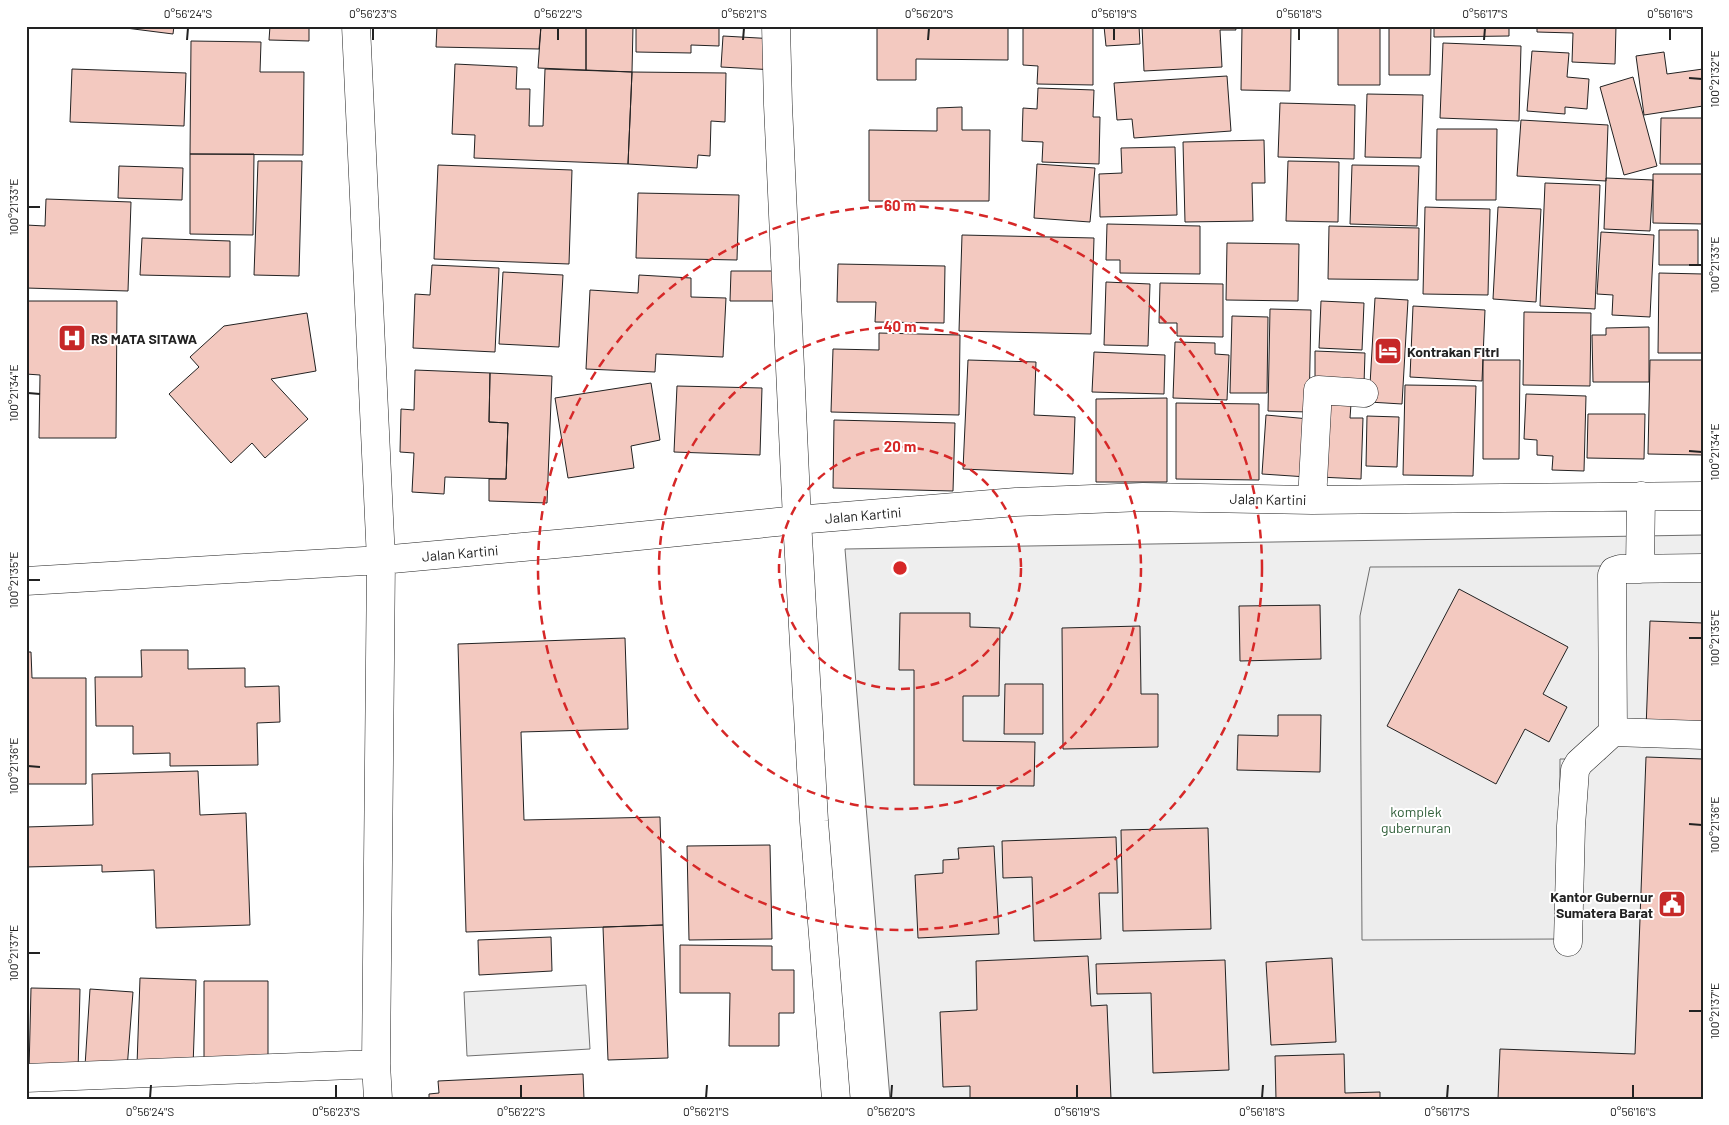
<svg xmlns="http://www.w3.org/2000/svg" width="1729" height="1125" font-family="Barlow,sans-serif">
  <rect width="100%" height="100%" fill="#fff"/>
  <path fill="#eee" stroke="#6f6f6f" d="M 1703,535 L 1703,1099 L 890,1099 L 845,549 Z
    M 586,985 L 590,1049 L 467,1056 L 464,992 Z"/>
  <path fill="#ededed" stroke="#6f6f6f" d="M 1606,566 L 1605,759 L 1560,759 L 1559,939 L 1362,940 L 1360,616 L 1370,567 Z"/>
  <path fill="#f3c9c0" stroke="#222" d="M 110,26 L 174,26 L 173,34 Z
    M 270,26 L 309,26 L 309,41 L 269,40 Z
    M 437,26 L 541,26 L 539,49 L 436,47 Z
    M 541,26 L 586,26 L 586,70 L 538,68 Z
    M 586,26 L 633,26 L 632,72 L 586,70 Z
    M 636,26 L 719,26 L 719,46 L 691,45 L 691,53 L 636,52 Z
    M 877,26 L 1008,26 L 1008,60 L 916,59 L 916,80 L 877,80 Z
    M 1034,26 L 1093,26 L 1093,85 L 1037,84 L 1038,66 L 1023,65 L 1023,27 Z
    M 1104,26 L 1139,26 L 1140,44 L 1106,46 Z
    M 1142,26 L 1235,26 L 1236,30 L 1220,30 L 1222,67 L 1144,71 Z
    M 1338,26 L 1380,26 L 1380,85 L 1338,85 Z
    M 1389,26 L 1431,26 L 1430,75 L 1389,75 Z
    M 1434,26 L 1509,26 L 1509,36 L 1434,37 Z
    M 1537,26 L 1616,26 L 1615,64 L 1572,62 L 1573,33 L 1537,32 Z
    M 1242,27 L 1291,28 L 1290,91 L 1241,90 Z
    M 723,36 L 776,39 L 775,70 L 721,67 Z
    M 191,41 L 261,42 L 260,72 L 304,72 L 303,155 L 190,154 Z
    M 1443,43 L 1521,46 L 1519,121 L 1440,118 Z
    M 1532,51 L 1569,53 L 1567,77 L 1589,79 L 1587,109 L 1565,107 L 1565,114 L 1527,111 Z
    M 1664,52 L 1667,74 L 1703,69 L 1703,106 L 1644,115 L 1636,56 Z
    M 455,64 L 517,67 L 516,89 L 530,89 L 529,126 L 543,126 L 545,69 L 632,72 L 628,164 L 474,158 L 475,135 L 452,134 Z
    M 72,69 L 186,73 L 184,126 L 70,122 Z
    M 632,72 L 726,73 L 725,122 L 711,121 L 710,156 L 698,155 L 697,168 L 628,164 Z
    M 1227,76 L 1231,131 L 1134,138 L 1132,119 L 1117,120 L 1114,83 Z
    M 1633,77 L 1657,166 L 1624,175 L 1600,87 Z
    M 1038,88 L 1094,90 L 1093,117 L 1100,117 L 1099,164 L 1042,162 L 1043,142 L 1022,141 L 1023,108 L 1037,109 Z
    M 1367,94 L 1423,95 L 1421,158 L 1365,157 Z
    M 1280,103 L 1355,105 L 1354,159 L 1278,157 Z
    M 962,107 L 962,130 L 990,130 L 989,201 L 869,201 L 869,130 L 937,131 L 937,108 Z
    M 1661,118 L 1703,118 L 1703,164 L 1660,164 Z
    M 1521,120 L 1608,125 L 1606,181 L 1517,176 Z
    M 1437,129 L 1497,129 L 1496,200 L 1436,200 Z
    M 1264,140 L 1265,183 L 1252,183 L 1253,221 L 1185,222 L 1183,142 Z
    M 1175,147 L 1177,215 L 1100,217 L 1099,174 L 1122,173 L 1121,148 Z
    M 190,154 L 254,154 L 253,235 L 190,234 Z
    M 258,161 L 302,161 L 299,276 L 254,275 Z
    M 1288,161 L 1339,162 L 1338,222 L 1286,221 Z
    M 1037,164 L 1095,168 L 1090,222 L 1034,218 Z
    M 438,165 L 572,170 L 569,264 L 434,259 Z
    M 1352,165 L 1419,166 L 1417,226 L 1350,224 Z
    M 119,166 L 183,168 L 182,200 L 118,198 Z
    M 1653,174 L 1703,174 L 1703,224 L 1653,223 Z
    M 1606,178 L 1653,180 L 1650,231 L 1604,229 Z
    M 1545,183 L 1600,185 L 1595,309 L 1540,306 Z
    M 638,193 L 739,195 L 737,260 L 636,258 Z
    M 46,199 L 131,202 L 128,291 L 26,288 L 26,225 L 45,226 Z
    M 1425,207 L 1490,209 L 1488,295 L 1423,294 Z
    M 1498,207 L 1541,209 L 1536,302 L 1493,299 Z
    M 1107,224 L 1200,226 L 1200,274 L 1120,273 L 1120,260 L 1106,260 Z
    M 1329,226 L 1419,228 L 1418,280 L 1328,279 Z
    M 1659,230 L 1698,230 L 1698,265 L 1659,265 Z
    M 1601,232 L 1654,235 L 1650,317 L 1612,315 L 1613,295 L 1597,294 Z
    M 962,235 L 1094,238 L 1091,334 L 959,331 Z
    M 142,238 L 230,241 L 230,277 L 140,275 Z
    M 1227,243 L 1299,244 L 1298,301 L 1226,300 Z
    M 838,264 L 945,266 L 944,323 L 875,322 L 876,302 L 837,302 Z
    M 432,265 L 499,268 L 495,352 L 413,348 L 415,294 L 430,295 Z
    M 731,271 L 784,271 L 784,301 L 730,301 Z
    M 503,272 L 563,275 L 559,347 L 499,344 Z
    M 1659,273 L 1703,274 L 1703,353 L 1658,353 Z
    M 639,275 L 691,278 L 691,297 L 726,298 L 723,357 L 656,354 L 655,372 L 586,369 L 590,290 L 638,293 Z
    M 1106,282 L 1150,284 L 1148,346 L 1104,345 Z
    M 1160,283 L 1223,284 L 1223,337 L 1177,336 L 1177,323 L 1159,323 Z
    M 1375,298 L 1408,300 L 1402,404 L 1369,402 Z
    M 26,301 L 117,301 L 116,438 L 39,438 L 40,375 L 26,374 Z
    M 1321,301 L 1364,303 L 1362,350 L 1319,348 Z
    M 1413,306 L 1485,310 L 1482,381 L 1410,377 Z
    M 1270,309 L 1311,310 L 1309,412 L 1268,411 Z
    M 1524,312 L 1591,313 L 1590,386 L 1523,385 Z
    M 307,313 L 316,371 L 271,379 L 308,419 L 265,458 L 252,443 L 231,463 L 169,394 L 199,367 L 190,357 L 224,326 Z
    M 1232,316 L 1268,317 L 1267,393 L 1230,393 Z
    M 1649,327 L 1649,382 L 1593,382 L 1592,335 L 1606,335 L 1606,328 Z
    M 879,333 L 960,335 L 959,415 L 831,412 L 833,349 L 879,350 Z
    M 1175,342 L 1215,343 L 1215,354 L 1229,355 L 1227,400 L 1173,398 Z
    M 1315,351 L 1365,353 L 1364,384 L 1315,382 Z
    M 1094,352 L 1165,355 L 1164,394 L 1092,392 Z
    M 968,360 L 1036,362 L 1034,415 L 1075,417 L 1073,474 L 963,469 Z
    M 1483,360 L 1520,360 L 1519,459 L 1483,459 Z
    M 1650,360 L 1703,360 L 1703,455 L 1648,454 Z
    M 415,370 L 490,373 L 489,422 L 508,423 L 506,479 L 445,477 L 444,494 L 412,492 L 414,453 L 400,452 L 401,409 L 414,410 Z
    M 490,373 L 552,376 L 547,503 L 489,501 L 489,479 L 506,479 L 508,423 L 489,422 Z
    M 651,383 L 660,440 L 631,446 L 634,468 L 568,478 L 555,398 Z
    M 1405,385 L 1476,386 L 1473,476 L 1403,475 Z
    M 677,386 L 762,388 L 760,455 L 674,452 Z
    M 1526,394 L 1586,396 L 1584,471 L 1552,470 L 1553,456 L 1537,455 L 1537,440 L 1524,439 Z
    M 1167,398 L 1167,482 L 1096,482 L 1096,399 Z
    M 1176,403 L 1259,404 L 1259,480 L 1176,479 Z
    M 1351,404 L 1350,418 L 1363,418 L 1361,479 L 1319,477 L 1323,405 Z
    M 1588,414 L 1645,414 L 1644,459 L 1587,458 Z
    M 1266,415 L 1309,419 L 1307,477 L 1262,474 Z
    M 1367,416 L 1399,417 L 1397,467 L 1366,466 Z
    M 834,420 L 955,423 L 953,491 L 833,488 Z
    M 1459,589 L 1568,647 L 1543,694 L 1567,707 L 1549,742 L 1525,729 L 1496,784 L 1387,726 Z
    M 1320,605 L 1321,659 L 1240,661 L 1239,606 Z
    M 900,613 L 970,613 L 970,627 L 1000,628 L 999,696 L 963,696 L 963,741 L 1035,742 L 1034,786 L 914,785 L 914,670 L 899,670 Z
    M 1650,621 L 1703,623 L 1703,731 L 1646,729 Z
    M 1140,626 L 1141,694 L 1158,694 L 1158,747 L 1063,749 L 1062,628 Z
    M 625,638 L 628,729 L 521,732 L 524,820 L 660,817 L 663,925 L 466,932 L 458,644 Z
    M 141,650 L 188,650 L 188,669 L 245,668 L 245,687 L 279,686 L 280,722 L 257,723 L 258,765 L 170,766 L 170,753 L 133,754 L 133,726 L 96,726 L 95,677 L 142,677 Z
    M 26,652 L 31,652 L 32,678 L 86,678 L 86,784 L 26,784 Z
    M 1005,684 L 1043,684 L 1043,734 L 1004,734 Z
    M 1278,715 L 1321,715 L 1320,772 L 1237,770 L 1238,735 L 1278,736 Z
    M 1646,757 L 1703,759 L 1703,1099 L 1498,1099 L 1500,1049 L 1635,1054 Z
    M 198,771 L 200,815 L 246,813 L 250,925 L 156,928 L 154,870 L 102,872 L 102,865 L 26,867 L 26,827 L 93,825 L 92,774 Z
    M 1208,828 L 1211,929 L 1123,931 L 1121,830 Z
    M 1116,837 L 1118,893 L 1099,893 L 1101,939 L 1034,941 L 1032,877 L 1003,878 L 1002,841 Z
    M 770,845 L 772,939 L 689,940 L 687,846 Z
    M 994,846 L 999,934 L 918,938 L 915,875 L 943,873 L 943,860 L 959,859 L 958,848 Z
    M 663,925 L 668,1058 L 608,1060 L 603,927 Z
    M 551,937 L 552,971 L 479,975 L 478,940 Z
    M 680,945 L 772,946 L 772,970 L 794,970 L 794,1013 L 779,1013 L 779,1046 L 729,1046 L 730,993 L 680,993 Z
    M 1088,956 L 1091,1006 L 1107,1005 L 1111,1099 L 970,1099 L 970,1086 L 943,1087 L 940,1012 L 977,1010 L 976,961 Z
    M 1332,958 L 1336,1042 L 1271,1045 L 1266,962 Z
    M 1225,960 L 1229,1070 L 1153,1073 L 1151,993 L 1097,994 L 1096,964 Z
    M 140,978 L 196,980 L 193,1067 L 137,1065 Z
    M 204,981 L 268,981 L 268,1060 L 204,1059 Z
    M 31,988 L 80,989 L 78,1073 L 29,1071 Z
    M 90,989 L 133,992 L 127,1069 L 85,1066 Z
    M 1344,1054 L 1345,1093 L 1380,1092 L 1380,1099 L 1276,1099 L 1275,1056 Z
    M 583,1074 L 584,1099 L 429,1099 L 429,1094 L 439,1093 L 438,1081 Z"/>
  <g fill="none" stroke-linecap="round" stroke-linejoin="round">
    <defs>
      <path id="minor" d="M 356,26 L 381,560 L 376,1064 L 378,1099
        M 776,26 L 778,105 L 797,520 L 814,821 L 836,1099
        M 1312,500 L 1318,390 L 1364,393
        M 1640,569 L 1641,496
        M 26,581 L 381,560 L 589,541 L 797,520 L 1016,502 L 1143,497 L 1312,500 L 1703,496
        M 1613,732 L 1703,735
        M 1568,942 L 1571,826 L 1575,770 L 1579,763 L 1613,732 L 1612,575 L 1614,571 L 1620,569 L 1703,568
        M 26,1078 L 376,1064"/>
    </defs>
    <use href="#minor" stroke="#222" stroke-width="29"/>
    <use href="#minor" stroke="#fff" stroke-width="28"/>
  </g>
  <path fill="none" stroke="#222" stroke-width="2" d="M 187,40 L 188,28M 373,40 L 373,28M 558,40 L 558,28M 743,40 L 744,28M 928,40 L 929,28M 1114,40 L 1114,28M 1299,40 L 1299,28M 1484,40 L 1485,28M 1670,40 L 1670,28M 1689,78 L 1702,79M 28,207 L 40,207M 1689,265 L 1702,265M 28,393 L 40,394M 1689,451 L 1702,452M 28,580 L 40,580M 1689,638 L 1702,638M 28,766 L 40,767M 1689,824 L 1702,825M 28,953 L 40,953M 1689,1011 L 1702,1011M 150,1098 L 151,1085M 336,1098 L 336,1085M 521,1098 L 521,1085M 706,1098 L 707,1085M 891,1098 L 892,1085M 1077,1098 L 1077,1085M 1262,1098 L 1263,1085M 1447,1098 L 1448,1085M 1633,1098 L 1633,1085"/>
  <g fill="none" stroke="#d62828" stroke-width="2.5" stroke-dasharray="9 6">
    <circle cx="900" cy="568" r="121"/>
    <circle cx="900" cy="568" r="241"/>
    <circle cx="900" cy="568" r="362"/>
  </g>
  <defs>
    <symbol id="hospital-square" viewBox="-11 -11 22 22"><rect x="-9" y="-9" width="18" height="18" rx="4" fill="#c62828" stroke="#fff"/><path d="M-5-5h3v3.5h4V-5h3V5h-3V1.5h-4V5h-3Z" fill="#fff"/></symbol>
    <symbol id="hotel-square" viewBox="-11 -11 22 22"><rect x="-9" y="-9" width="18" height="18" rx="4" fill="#c62828" stroke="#fff"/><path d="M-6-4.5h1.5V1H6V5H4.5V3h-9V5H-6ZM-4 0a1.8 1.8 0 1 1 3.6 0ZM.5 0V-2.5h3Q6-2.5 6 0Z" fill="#fff"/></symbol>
    <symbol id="civic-square" viewBox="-11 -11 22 22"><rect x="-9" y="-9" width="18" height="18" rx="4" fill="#c62828" stroke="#fff"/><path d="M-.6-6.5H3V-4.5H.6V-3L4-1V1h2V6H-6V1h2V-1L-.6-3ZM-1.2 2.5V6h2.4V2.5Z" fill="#fff"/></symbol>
  </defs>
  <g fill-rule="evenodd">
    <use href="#hospital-square" x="56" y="322" width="32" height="32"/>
    <use href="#hotel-square" x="1372" y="335" width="32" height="32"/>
    <use href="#civic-square" x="1656" y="888" width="32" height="32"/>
  </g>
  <g text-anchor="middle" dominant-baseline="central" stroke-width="4" stroke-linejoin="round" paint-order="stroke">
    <g font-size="14" font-weight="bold" fill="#222" stroke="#fff" text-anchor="start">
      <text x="91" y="338">RS MATA SITAWA</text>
      <text x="1407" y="351">Kontrakan Fitri</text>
      <text x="1653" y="896" text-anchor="end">Kantor Gubernur<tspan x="1653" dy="16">Sumatera Barat</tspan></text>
    </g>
    <g font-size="14" fill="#222" stroke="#fff">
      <text transform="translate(1268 499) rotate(1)">Jalan Kartini</text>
      <text transform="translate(863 515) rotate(-5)">Jalan Kartini</text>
      <text transform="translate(460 553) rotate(-5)">Jalan Kartini</text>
    </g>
    <g font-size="14" fill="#2f5e38" stroke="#fff">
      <text x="1416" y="811">komplek<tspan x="1416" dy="16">gubernuran</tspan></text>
    </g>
  </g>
  <circle cx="900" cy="568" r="8" fill="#d62828" stroke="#fff" stroke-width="2.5"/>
  <g font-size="15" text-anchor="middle" font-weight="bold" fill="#d62828" stroke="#fff" stroke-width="4" stroke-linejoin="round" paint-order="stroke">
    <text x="900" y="211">60 m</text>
    <text x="900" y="332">40 m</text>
    <text x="900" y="452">20 m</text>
  </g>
  <rect width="1729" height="1125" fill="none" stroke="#ffffff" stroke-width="55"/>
  <rect x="28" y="28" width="1674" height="1070" fill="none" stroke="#222" stroke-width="2"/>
  <g font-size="12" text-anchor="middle" fill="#222">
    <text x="188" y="18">0°56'24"S</text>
    <text x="373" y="18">0°56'23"S</text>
    <text x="558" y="18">0°56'22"S</text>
    <text x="744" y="18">0°56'21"S</text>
    <text x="929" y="18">0°56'20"S</text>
    <text x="1114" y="18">0°56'19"S</text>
    <text x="1299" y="18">0°56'18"S</text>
    <text x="1485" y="18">0°56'17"S</text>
    <text x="1670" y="18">0°56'16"S</text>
    <text transform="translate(1715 79) rotate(-90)" y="4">100°21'32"E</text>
    <text transform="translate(14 207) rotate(-90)" y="4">100°21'33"E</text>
    <text transform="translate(1715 265) rotate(-90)" y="4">100°21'33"E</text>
    <text transform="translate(14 393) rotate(-90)" y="4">100°21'34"E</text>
    <text transform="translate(1715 452) rotate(-90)" y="4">100°21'34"E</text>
    <text transform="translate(14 580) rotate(-90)" y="4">100°21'35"E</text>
    <text transform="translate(1715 638) rotate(-90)" y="4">100°21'35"E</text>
    <text transform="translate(14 766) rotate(-90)" y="4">100°21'36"E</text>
    <text transform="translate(1715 825) rotate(-90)" y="4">100°21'36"E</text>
    <text transform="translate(14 953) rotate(-90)" y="4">100°21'37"E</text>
    <text transform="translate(1715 1011) rotate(-90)" y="4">100°21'37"E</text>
    <text x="150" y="1116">0°56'24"S</text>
    <text x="336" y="1116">0°56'23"S</text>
    <text x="521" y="1116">0°56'22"S</text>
    <text x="706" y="1116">0°56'21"S</text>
    <text x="891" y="1116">0°56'20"S</text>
    <text x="1077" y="1116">0°56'19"S</text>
    <text x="1262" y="1116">0°56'18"S</text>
    <text x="1447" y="1116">0°56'17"S</text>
    <text x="1633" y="1116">0°56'16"S</text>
  </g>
</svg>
